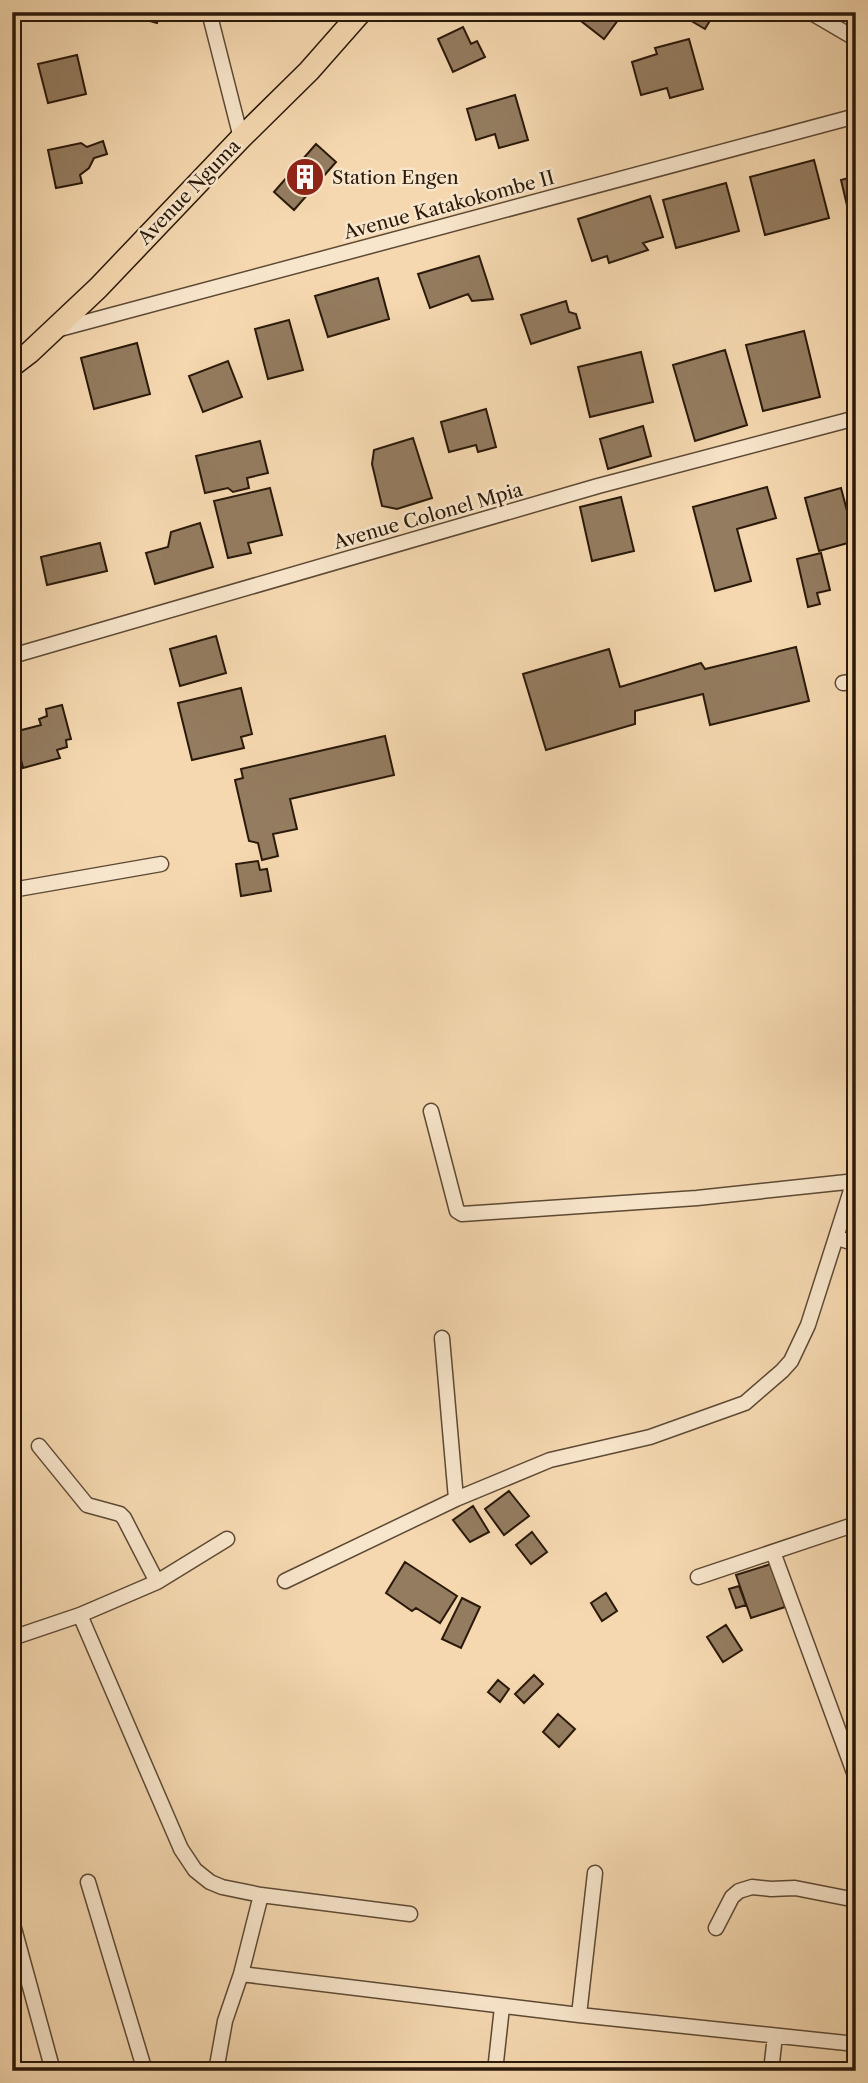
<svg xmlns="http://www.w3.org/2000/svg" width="868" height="2083" font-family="'Libre Caslon Text',serif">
  <rect width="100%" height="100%" fill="#f5d8b0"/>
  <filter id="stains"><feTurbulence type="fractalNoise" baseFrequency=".00286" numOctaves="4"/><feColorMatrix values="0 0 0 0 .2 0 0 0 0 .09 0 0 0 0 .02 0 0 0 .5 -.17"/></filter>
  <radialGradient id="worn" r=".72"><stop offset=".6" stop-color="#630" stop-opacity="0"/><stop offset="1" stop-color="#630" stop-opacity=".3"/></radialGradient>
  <path fill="#947c60" stroke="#2a190a" stroke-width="2" d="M 118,12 L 160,12 L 157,23 Z
    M 588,12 L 624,12 L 604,39 L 581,21 Z
    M 676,12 L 715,12 L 705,29 Z
    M 463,27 L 471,44 L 477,41 L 485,57 L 453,72 L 438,39 Z
    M 689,39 L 703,89 L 670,98 L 667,88 L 641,95 L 632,62 L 657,54 L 655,48 Z
    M 77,55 L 86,94 L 48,103 L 38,64 Z
    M 515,95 L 528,140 L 499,148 L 495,134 L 476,140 L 467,109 Z
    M 103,141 L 107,154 L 94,158 L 89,168 L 80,175 L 82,183 L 56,188 L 48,150 L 81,143 L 87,147 Z
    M 316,144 L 336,162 L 294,210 L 274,192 Z
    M 814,160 L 829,218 L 765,235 L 750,177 Z
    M 856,176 L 856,234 L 854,235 L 841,180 Z
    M 726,183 L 739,231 L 676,248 L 663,200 Z
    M 650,196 L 663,237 L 643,243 L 648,250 L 609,263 L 607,256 L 592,261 L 578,219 Z
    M 479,256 L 493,299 L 472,301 L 468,294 L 430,308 L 418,274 Z
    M 378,278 L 389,319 L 328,337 L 315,296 Z
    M 566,301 L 569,312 L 576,314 L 580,328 L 531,344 L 521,315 Z
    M 289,320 L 303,370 L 268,379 L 255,329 Z
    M 804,331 L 820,397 L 763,411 L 746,345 Z
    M 137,343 L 150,394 L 94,409 L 81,358 Z
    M 725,350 L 747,425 L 695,441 L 673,365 Z
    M 641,352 L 653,402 L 590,417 L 578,367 Z
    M 228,361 L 242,397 L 203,412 L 189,376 Z
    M 486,409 L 496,447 L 478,452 L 476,445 L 449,452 L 441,422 Z
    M 643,426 L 651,456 L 608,469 L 600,439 Z
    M 413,438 L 432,498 L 397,509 L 382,506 L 372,464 L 374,450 Z
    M 260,441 L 268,473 L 247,478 L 249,488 L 233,492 L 228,488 L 205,493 L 196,456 Z
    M 767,487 L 776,518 L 737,529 L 751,581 L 715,591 L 693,507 Z
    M 270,488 L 282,535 L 248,543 L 251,553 L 228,558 L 214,501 Z
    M 841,488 L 855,541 L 819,551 L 805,498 Z
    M 621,497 L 634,551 L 592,561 L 580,507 Z
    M 200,523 L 213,567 L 155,584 L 146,553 L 168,547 L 171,532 Z
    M 100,543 L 107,571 L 47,585 L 41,557 Z
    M 821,553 L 830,590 L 817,593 L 820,604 L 808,607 L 797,559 Z
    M 216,636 L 226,673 L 180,686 L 170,649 Z
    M 796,647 L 809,701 L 710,725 L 703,694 L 635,711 L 635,724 L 546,750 L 523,674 L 609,649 L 620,687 L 701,663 L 705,669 Z
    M 241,688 L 252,734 L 241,737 L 244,748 L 192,760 L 178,703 Z
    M 62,705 L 71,739 L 66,740 L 67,747 L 57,750 L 60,758 L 23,768 L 14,732 L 41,725 L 39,719 L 47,716 L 46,709 Z
    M 856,725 L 856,759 L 851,759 L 847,726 Z
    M 385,736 L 394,775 L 290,799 L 297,829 L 273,834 L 278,856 L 262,860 L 258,843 L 249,841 L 235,780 L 243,778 L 241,769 Z
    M 258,861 L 260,870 L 267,869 L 271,891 L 241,896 L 236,864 Z
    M 509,1491 L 529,1516 L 504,1535 L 485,1509 Z
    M 473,1506 L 489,1532 L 470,1542 L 453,1520 Z
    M 532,1532 L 547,1552 L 531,1564 L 516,1545 Z
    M 405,1562 L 457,1596 L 440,1623 L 416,1608 L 412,1611 L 386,1593 Z
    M 771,1564 L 785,1607 L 751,1618 L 736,1575 Z
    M 739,1586 L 746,1605 L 736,1608 L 729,1589 Z
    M 606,1593 L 617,1611 L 602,1621 L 591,1603 Z
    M 462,1598 L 480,1607 L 461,1648 L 442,1639 Z
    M 726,1625 L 742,1650 L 723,1662 L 707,1637 Z
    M 534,1675 L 543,1684 L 524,1703 L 515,1694 Z
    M 498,1680 L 509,1689 L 500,1702 L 488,1692 Z
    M 558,1714 L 575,1729 L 559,1747 L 543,1732 Z"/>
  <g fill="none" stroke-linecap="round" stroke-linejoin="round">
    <defs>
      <path id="minor" d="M 209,12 L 241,138
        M 810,12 L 856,39
        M 56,330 L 856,116
        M 12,656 L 598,486 L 856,418
        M 843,683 L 856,681
        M 12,890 L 161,864
        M 431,1111 L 457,1211 L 462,1214 L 697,1198 L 856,1181
        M 838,1238 L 856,1244
        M 442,1338 L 456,1499
        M 39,1446 L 87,1505 L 120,1514 L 124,1518 L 157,1582
        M 773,1552 L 856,1778
        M 698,1577 L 856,1524
        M 285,1581 L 456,1499 L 550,1460 L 650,1437 L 745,1403 L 782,1371 L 791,1361 L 808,1325 L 854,1181
        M 80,1615 L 181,1849 L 195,1870 L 210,1882 L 222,1887 L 261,1895 L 410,1914
        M 12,1638 L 80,1615 L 157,1582 L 227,1539
        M 88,1882 L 145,2071
        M 12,1921 L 53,2071
        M 716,1928 L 732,1897 L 739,1891 L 752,1887 L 771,1889 L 795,1888 L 856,1900
        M 241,1974 L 579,2015 L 856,2044
        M 579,2015 L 595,1873
        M 216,2071 L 225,2021 L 241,1974 L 261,1895
        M 495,2071 L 502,2007
        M 771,2071 L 775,2036"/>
      <path id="primary" d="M 12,366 L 29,353 L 98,288 L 241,138 L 309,71 L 361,12"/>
    </defs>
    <use href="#minor" stroke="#5d4934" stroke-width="17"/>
    <use href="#primary" stroke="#2a190a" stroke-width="24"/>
    <use href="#minor" stroke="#f8e6cc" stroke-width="14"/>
    <use href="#primary" stroke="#f5d8b0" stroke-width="21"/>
  </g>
  <defs>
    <symbol id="building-disc" viewBox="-11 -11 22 22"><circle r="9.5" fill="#8f2418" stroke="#f8e6cc"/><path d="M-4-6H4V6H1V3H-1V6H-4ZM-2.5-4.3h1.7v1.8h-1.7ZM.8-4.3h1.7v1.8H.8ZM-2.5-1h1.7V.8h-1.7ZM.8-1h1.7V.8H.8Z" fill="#fff"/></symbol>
  </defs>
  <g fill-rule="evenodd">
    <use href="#building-disc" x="283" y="155" width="44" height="44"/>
  </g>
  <g text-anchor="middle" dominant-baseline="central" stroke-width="5" stroke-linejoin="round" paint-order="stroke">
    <g font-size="19" fill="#2a190a" stroke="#f8e6cc" text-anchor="start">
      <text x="332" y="177">Station Engen</text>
    </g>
    <g font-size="19" fill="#2a190a" stroke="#f8e6cc">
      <text transform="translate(189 192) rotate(-46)">Avenue Nguma</text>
      <text transform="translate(449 205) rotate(-15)">Avenue Katakokombe II</text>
      <text transform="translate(428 516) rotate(-16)">Avenue Colonel Mpia</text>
    </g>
  </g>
  <rect width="868" height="2083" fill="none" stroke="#f5d8b0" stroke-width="42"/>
  <rect x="14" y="14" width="840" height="2055" fill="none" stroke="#2a190a" stroke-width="3.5"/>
  <rect x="21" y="21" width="826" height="2041" fill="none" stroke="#2a190a" stroke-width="2"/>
  <rect width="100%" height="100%" filter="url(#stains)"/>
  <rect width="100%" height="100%" fill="url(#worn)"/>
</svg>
